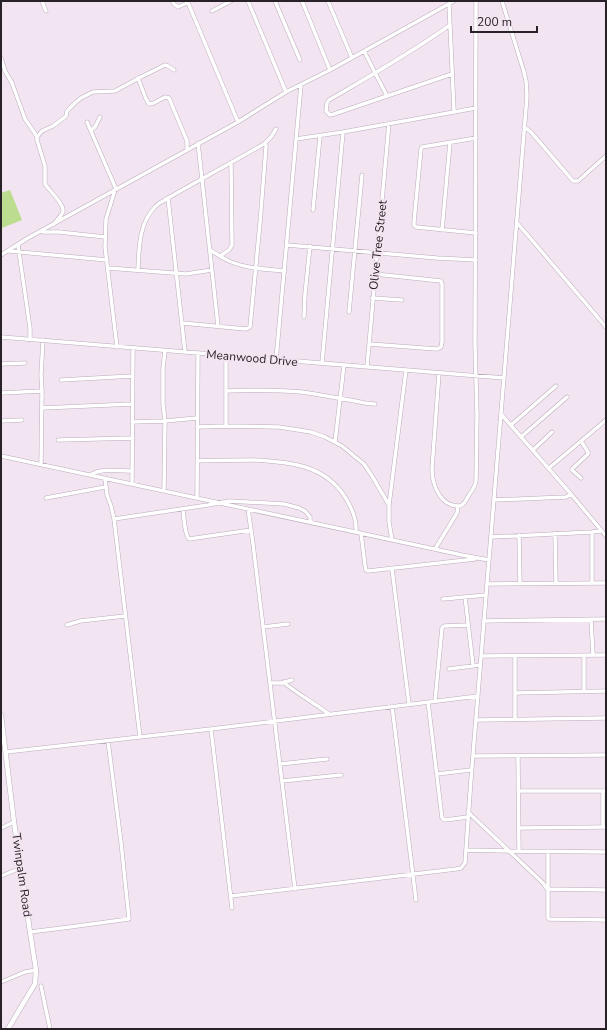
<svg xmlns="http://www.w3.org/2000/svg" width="607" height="1030" font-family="'Nunito Sans',sans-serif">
  <rect width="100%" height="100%" fill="#f3e4f2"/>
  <path fill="#bcdd8f" d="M 10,190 L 22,220 L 2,228 L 1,193 Z"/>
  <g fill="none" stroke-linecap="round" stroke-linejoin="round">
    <defs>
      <path id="minor" d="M 42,1 L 46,11
        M 172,1 L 174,4 L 178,7 L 187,3 L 188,3 L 189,5 L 238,122
        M 248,1 L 286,92
        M 275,1 L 300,60
        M 302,1 L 330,70
        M 328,1 L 352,58
        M 449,4 L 454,111
        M 212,11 L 231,1
        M 450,25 C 411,53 370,76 329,100 L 327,103 L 326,111 L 330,115 L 334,114 L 452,74
        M 364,51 L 387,96
        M 1,58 L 5,71 L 12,83 L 25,119 L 34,132 L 37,137 L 37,140 L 45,166 L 45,184 C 49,190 64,204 63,211 C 63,215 56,220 54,224
        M 138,78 L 146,99 L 149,104 L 154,103 L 165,97 L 169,98 L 187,141 L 187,149
        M 87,122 L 116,189
        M 524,127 L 531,132 L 573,181 L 578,181 L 606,156
        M 91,130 L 95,127 L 100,117
        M 37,137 L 42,131 L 53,126 L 65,117 L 66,116 L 67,111 L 76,102 L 81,98 L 93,92 L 115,91 L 139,78 L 165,65 L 168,66 L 174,70
        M 476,138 L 422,147 L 421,149 L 414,222 L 414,225 L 416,227 L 476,233
        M 296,139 L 343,132 L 476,108
        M 198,143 L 218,326
        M 115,190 L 106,219 L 105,247 L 117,347
        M 313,210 L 320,136
        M 517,223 L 525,232 L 606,327
        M 442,230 L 450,143
        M 43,232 L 59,232 L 105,237
        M 18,245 L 30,328 L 30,339
        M 287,245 L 437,258 L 476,260
        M 210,250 C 216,254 223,258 229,261 C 247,269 266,269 285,271
        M 9,251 L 107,260
        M 1,255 L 28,238 L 238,122 L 286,92 L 330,70 L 454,1
        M 220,256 L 229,250 L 232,245 L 231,163
        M 108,268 L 186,274 L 212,270
        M 138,269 C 139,248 139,223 155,207 C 158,203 164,201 168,198
        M 372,298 L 402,300
        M 349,312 L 362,175
        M 304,317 L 305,294 L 310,246
        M 182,323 L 246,329 L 250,327 L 260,223 L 266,147 L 266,145 L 264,144
        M 1,337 L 504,378
        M 369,344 L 437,349 L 441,347 L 442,342 L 442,284 L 441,281 L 375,274
        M 185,352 L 168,198 L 264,144 L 271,137 L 276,129
        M 226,355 L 226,426 L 279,427 L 311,432 L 325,437 L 342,446 L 364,464 L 372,476 L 389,505
        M 276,360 L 301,85
        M 322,363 L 343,132
        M 1,364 L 25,363
        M 367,367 L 389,123
        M 439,373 L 432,469 C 432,482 438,501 452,505 C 456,506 459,507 462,505 C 465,503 467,498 469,495 C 472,491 475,487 476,481 L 477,415 L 475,345 L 476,1
        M 61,380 L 133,376
        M 226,391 C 251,390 276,390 301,392 C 323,395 344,399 365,403 L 375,404
        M 1,393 L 42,391
        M 42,408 L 132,404
        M 501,414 L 507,421 L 571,494 L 606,536
        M 1,421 L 22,420
        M 132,422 L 165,421 L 197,418
        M 511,425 L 556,386
        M 197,427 L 226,426
        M 521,437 L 567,397
        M 58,440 L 133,438
        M 581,441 L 588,452 L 588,454 L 572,469 L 572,470 L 581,478
        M 335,442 L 344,365
        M 533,450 L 552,432
        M 1,456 L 462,555 L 489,560
        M 197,461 C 216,460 236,460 255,460 C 290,462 325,465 345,497 C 352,508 357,519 356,532
        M 41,464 L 42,391 L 41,375 L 43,340
        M 549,468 L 606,420
        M 90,475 C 102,468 119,471 132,471
        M 105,478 L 107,495 L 111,506 L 114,519 L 140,737
        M 132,484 L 133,348
        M 164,490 L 165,421 L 163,404 L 163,368 L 165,351
        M 197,497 L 198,353
        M 46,498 L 105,487
        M 494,500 L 566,497 L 571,494
        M 183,509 C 184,517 184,533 189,539 L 251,530
        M 248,509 L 253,544 L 295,889
        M 114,519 L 208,505 L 229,501 L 284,504 L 299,508 L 305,511 L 310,517 L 310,522
        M 592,532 L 592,583
        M 361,533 L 365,565 L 366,570 L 368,571 L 475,559
        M 555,533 L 556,583
        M 519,535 L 520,584
        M 491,537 L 592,532 L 601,531
        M 392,540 L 389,522 L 389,505 L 406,370
        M 435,549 L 457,513 L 458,507
        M 392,569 L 409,704
        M 487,584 L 606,583
        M 465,597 L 473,665
        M 443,599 L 486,595
        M 591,619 L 593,655
        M 484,621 L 606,619
        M 67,625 L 80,621 L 125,616
        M 263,627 L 288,624
        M 481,656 L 606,655
        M 515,656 L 515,719
        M 449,669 L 480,665
        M 283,682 C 298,694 314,703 329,714
        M 270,683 L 281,683 L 292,680
        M 584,691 L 584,656
        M 515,693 L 606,691
        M 435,701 L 442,628 L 444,626 L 468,625
        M 428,702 L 442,818 L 445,820 L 468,817
        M 392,706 L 416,900
        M 476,720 L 606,718
        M 211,729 L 232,908
        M 6,752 L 211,729 L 478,696
        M 473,756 L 606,755
        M 518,756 L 519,851
        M 280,764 L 327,759
        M 437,774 L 471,770
        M 282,781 L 341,775
        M 518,791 L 606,791
        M 603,791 L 603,827
        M 468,812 L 543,883 L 547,889 L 606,890
        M 1,828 L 14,822
        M 519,828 L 606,827
        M 466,850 L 509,851 L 606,852
        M 548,851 L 548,918 L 549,919 L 606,920
        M 1,876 L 16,870 L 21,869
        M 231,896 L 456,869 L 461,868 L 465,863 L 471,779 L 527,96 L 526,81 L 524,72 L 502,1
        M 30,932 L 70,927 L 129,919 L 121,842 L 108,741
        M 1,982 L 25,972 L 36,970
        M 41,986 L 50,1029"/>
      <path id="major" d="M 1,715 L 14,822 L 30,932 L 36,970 L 35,984 L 33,987 L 8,1029"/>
    </defs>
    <use href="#minor" stroke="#baacba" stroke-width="4.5"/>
    <use href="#major" stroke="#baacba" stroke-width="5.5"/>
    <use href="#minor" stroke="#fff" stroke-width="3.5"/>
    <use href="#major" stroke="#fff" stroke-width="4.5"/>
  </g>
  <g text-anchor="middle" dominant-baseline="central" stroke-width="4" stroke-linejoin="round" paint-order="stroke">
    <g font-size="12" fill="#282228" stroke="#f3e4f2">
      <text transform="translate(378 245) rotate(-84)">Olive Tree Street</text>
      <text transform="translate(252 358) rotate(5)">Meanwood Drive</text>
      <text transform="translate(22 875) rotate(82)">Twinpalm Road</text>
    </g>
  </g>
  <rect width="607" height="1030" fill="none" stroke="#282228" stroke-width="4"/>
  <path d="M471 26v6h66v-6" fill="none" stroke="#282228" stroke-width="2"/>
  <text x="477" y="26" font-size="12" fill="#282228" stroke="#f3e4f2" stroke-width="3" paint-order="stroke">200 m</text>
</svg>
